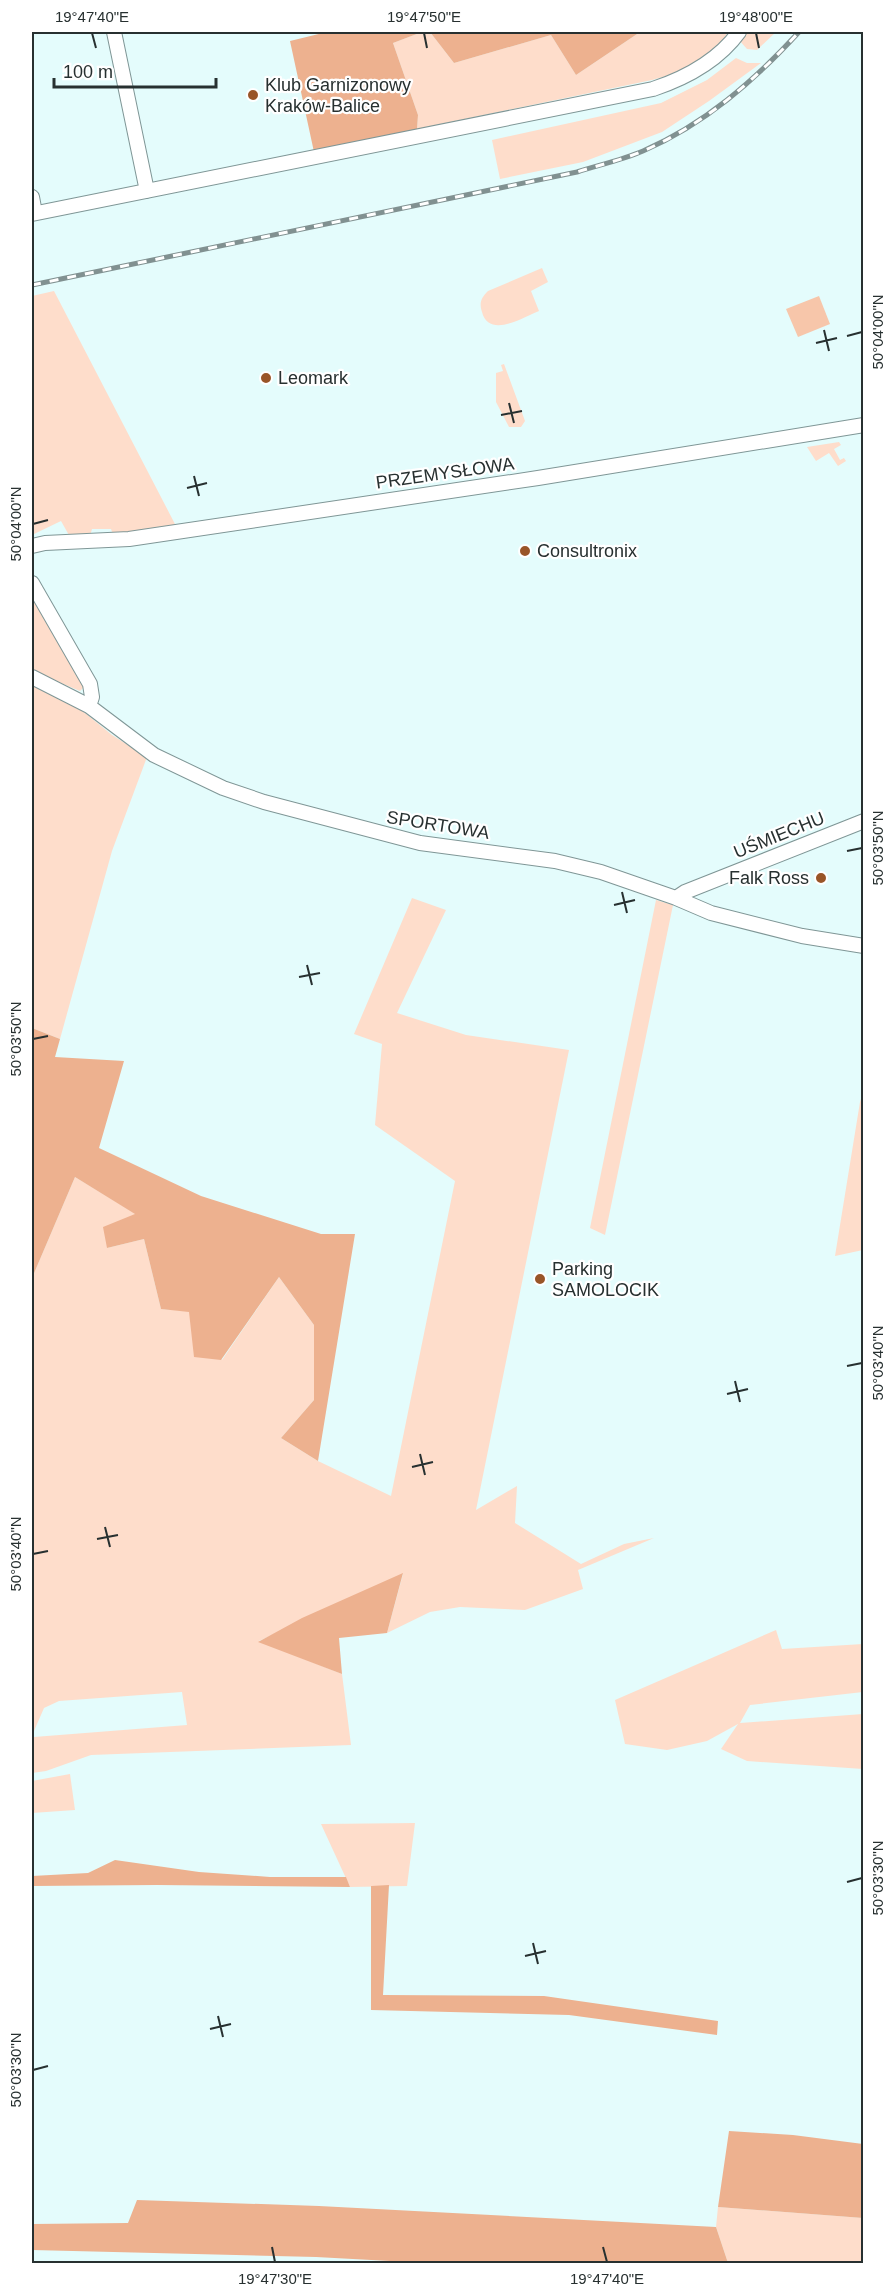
<svg xmlns="http://www.w3.org/2000/svg" width="895" height="2295" font-family="Helvetica,sans-serif">
  <rect width="100%" height="100%" fill="#e4fcfc"/>
  <path fill="#feddcb" fill-rule="evenodd" d="M 422,32 L 430,32 L 454,63 L 551,35 L 576,75 L 640,32 L 728,32 C 714,58 680,73 652,80 L 417,129 L 418,115 L 393,43 Z
    M 749,32 L 776,32 L 757,50 L 747,49 L 739,40 Z
    M 736,58 L 747,63 L 761,63 L 709,101 L 662,132 L 583,162 L 500,179 L 492,140 L 661,103 L 707,80 Z
    M 542,268 L 548,282 L 531,291 L 539,311 C 524,317 489,339 482,312 C 479,303 481,298 488,291 Z
    M 54,291 L 176,526 L 113,535 L 111,529 L 92,529 L 90,536 L 77,534 L 70,537 L 61,521 L 32,535 L 32,296 Z
    M 504,364 L 525,421 L 521,427 L 509,427 L 496,402 L 496,373 L 503,371 L 501,365 Z
    M 839,442 L 841,445 L 834,449 L 840,460 L 844,458 L 846,461 L 838,466 L 829,453 L 816,461 L 807,447 Z
    M 32,593 L 85,686 L 80,691 L 32,671 Z
    M 32,683 L 79,708 L 112,735 L 147,757 L 112,851 L 60,1039 L 32,1028 Z
    M 412,898 L 446,910 L 397,1013 L 466,1035 L 569,1050 L 476,1510 L 517,1486 L 515,1523 L 581,1564 L 624,1544 L 654,1538 L 578,1570 L 583,1589 L 525,1610 L 460,1607 L 430,1612 L 387,1633 L 403,1574 L 259,1641 L 342,1674 L 351,1745 L 91,1755 L 46,1771 L 32,1773 L 32,1278 L 75,1177 L 136,1214 L 107,1248 L 144,1239 L 161,1309 L 189,1311 L 222,1360 L 279,1277 L 314,1325 L 314,1400 L 281,1438 L 318,1461 L 391,1496 L 455,1181 L 375,1125 L 382,1044 L 354,1034 ZM 182,1692 L 187,1725 L 34,1737 L 34,1731 L 44,1708 L 59,1701 Z
    M 656,900 L 673,905 L 605,1235 L 590,1228 Z
    M 863,1092 L 863,1250 L 835,1256 L 860,1102 Z
    M 776,1630 L 782,1649 L 863,1644 L 863,1692 L 750,1705 L 740,1723 L 863,1714 L 863,1769 L 747,1761 L 721,1749 L 738,1724 L 707,1741 L 667,1750 L 625,1744 L 615,1700 Z
    M 70,1774 L 75,1810 L 32,1813 L 32,1781 Z
    M 415,1823 L 407,1886 L 350,1887 L 321,1824 Z
    M 718,2207 L 863,2218 L 863,2263 L 728,2263 L 716,2227 Z"/>
  <path fill="#edb18f" d="M 327,32 L 422,32 L 393,43 L 418,115 L 417,129 L 314,152 L 290,41 Z
    M 430,32 L 640,32 L 576,75 L 551,35 L 454,63 Z
    M 32,1028 L 60,1039 L 55,1057 L 124,1061 L 99,1148 L 201,1196 L 321,1234 L 355,1234 L 318,1461 L 281,1438 L 314,1400 L 314,1325 L 279,1277 L 221,1360 L 194,1357 L 189,1312 L 161,1309 L 144,1239 L 107,1248 L 103,1227 L 135,1214 L 75,1177 L 32,1278 Z
    M 403,1573 L 387,1633 L 339,1638 L 342,1674 L 258,1642 L 302,1618 Z
    M 115,1860 L 199,1872 L 270,1877 L 346,1877 L 350,1887 L 157,1885 L 32,1886 L 32,1876 L 88,1873 Z
    M 389,1885 L 383,1995 L 544,1996 L 718,2021 L 717,2035 L 569,2015 L 371,2010 L 371,1886 Z
    M 729,2131 L 793,2135 L 863,2144 L 863,2218 L 718,2207 Z
    M 137,2200 L 319,2206 L 716,2227 L 728,2263 L 445,2264 L 316,2257 L 32,2250 L 32,2224 L 128,2223 Z"/>
  <path fill="#f7c6aa" d="M 819,296 L 830,324 L 798,337 L 786,309 Z"/>
  <g fill="none" stroke-linecap="round" stroke-linejoin="round">
    <defs>
      <path id="minor" d="M 114,32 L 147,191
        M 32,197 L 35,213
        M 32,214 L 653,89 C 686,78 718,61 739,32
        M 32,546 L 45,543 L 129,539 L 538,478 L 864,425
        M 32,583 L 90,684 L 92,697 L 89,706
        M 32,677 L 89,706 L 154,755 L 223,788 L 264,802 L 420,843 L 555,861 L 601,872 L 676,898 L 711,913 L 802,936 L 864,946
        M 676,898 L 685,892 L 864,821"/>
    </defs>
    <use href="#minor" stroke="#7f9696" stroke-width="16"/>
    <use href="#minor" stroke="#fff" stroke-width="14"/>
    <defs>
      <path id="rail" d="M 32,285 L 577,172 C 599,165 622,160 643,151 C 705,124 754,81 799,32"/>
    </defs>
    <use href="#rail" stroke="#819191" stroke-width="5"/>
    <use href="#rail" stroke="#fff" stroke-width="3" stroke-dasharray="9" stroke-linecap="butt"/>
  </g>
  <path fill="none" stroke="#273030" stroke-width="2" d="M 92,33 L 96,48M 424,33 L 427,48M 756,33 L 759,48M 824,330 L 829,351M 847,336 L 862,332M 816,343 L 837,338M 509,403 L 514,423M 501,415 L 522,411M 194,476 L 199,496M 187,488 L 207,483M 33,524 L 48,520M 847,851 L 862,848M 622,892 L 627,913M 614,905 L 635,900M 307,965 L 312,985M 299,977 L 320,973M 33,1039 L 48,1036M 847,1366 L 862,1363M 735,1381 L 740,1402M 727,1394 L 748,1389M 420,1454 L 425,1475M 412,1467 L 433,1462M 105,1527 L 110,1547M 97,1539 L 118,1535M 33,1554 L 48,1551M 847,1882 L 862,1878M 533,1943 L 538,1964M 525,1956 L 546,1951M 218,2016 L 223,2037M 210,2029 L 231,2024M 33,2070 L 48,2066M 272,2247 L 275,2262M 603,2247 L 607,2262"/>
  <g fill="#995528" stroke="#fff" stroke-width="2">
    <circle cx="253" cy="95" r="6"/>
    <circle cx="266" cy="378" r="6"/>
    <circle cx="525" cy="551" r="6"/>
    <circle cx="821" cy="878" r="6"/>
    <circle cx="540" cy="1279" r="6"/>
  </g>
  <g text-anchor="middle" dominant-baseline="central" stroke-width="4.5" stroke-linejoin="round" paint-order="stroke">
    <g font-size="18" fill="#273030" stroke="#fff" text-anchor="start">
      <text x="265" y="85">Klub Garnizonowy<tspan x="265" dy="21">Kraków-Balice</tspan></text>
      <text x="278" y="378">Leomark</text>
      <text x="537" y="551">Consultronix</text>
      <text x="809" y="878" text-anchor="end">Falk Ross</text>
      <text x="552" y="1269">Parking<tspan x="552" dy="21">SAMOLOCIK</tspan></text>
    </g>
    <g font-size="18" fill="#273030" stroke="#fff">
      <text transform="translate(445 473) rotate(-8)">PRZEMYSŁOWA</text>
      <text transform="translate(438 825) rotate(9)">SPORTOWA</text>
      <text transform="translate(779 835) rotate(-22)">UŚMIECHU</text>
    </g>
  </g>
  <rect width="895" height="2295" fill="none" stroke="#ffffff" stroke-width="66"/>
  <path d="M54 78v9h162v-9" fill="none" stroke="#273030" stroke-width="3"/>
  <text x="63" y="78" font-size="18" fill="#273030" stroke="#ffffff" stroke-width="4.5" paint-order="stroke">100 m</text>
  <rect x="33" y="33" width="829" height="2229" fill="none" stroke="#273030" stroke-width="2"/>
  <g font-size="15" text-anchor="middle" fill="#273030">
    <text x="92" y="22">19°47'40"E</text>
    <text x="424" y="22">19°47'50"E</text>
    <text x="756" y="22">19°48'00"E</text>
    <text transform="translate(878 332) rotate(-90)" y="5">50°04'00"N</text>
    <text transform="translate(16 524) rotate(-90)" y="5">50°04'00"N</text>
    <text transform="translate(878 848) rotate(-90)" y="5">50°03'50"N</text>
    <text transform="translate(16 1039) rotate(-90)" y="5">50°03'50"N</text>
    <text transform="translate(878 1363) rotate(-90)" y="5">50°03'40"N</text>
    <text transform="translate(16 1554) rotate(-90)" y="5">50°03'40"N</text>
    <text transform="translate(878 1878) rotate(-90)" y="5">50°03'30"N</text>
    <text transform="translate(16 2070) rotate(-90)" y="5">50°03'30"N</text>
    <text x="275" y="2284">19°47'30"E</text>
    <text x="607" y="2284">19°47'40"E</text>
  </g>
</svg>
